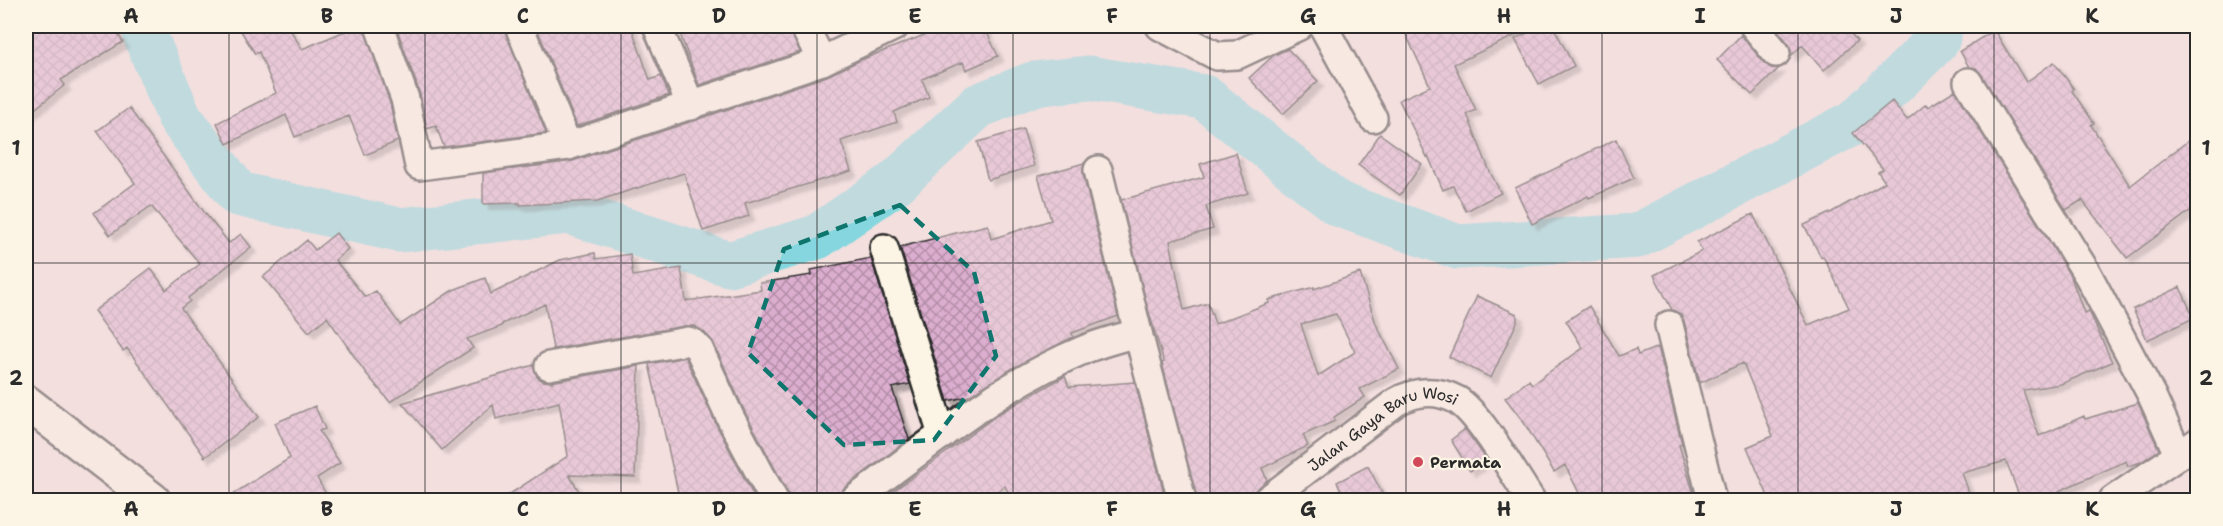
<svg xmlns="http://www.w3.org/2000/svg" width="2223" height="526" font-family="'Shantell Sans',sans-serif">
  <defs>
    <pattern id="building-cross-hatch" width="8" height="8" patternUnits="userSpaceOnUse" patternTransform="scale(1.5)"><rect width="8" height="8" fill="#dbadce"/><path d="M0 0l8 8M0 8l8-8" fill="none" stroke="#b28da7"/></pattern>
    <filter id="shadow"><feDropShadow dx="5.5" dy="5.5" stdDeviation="1.5" flood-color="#0004"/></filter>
  </defs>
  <rect width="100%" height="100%" fill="#f2dfde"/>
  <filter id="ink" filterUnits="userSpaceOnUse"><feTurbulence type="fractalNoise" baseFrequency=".0167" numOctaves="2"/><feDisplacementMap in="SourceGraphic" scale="12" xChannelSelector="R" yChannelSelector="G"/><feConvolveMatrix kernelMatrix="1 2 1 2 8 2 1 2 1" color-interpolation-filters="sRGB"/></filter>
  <g filter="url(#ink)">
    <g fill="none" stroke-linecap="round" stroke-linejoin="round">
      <path stroke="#85d6de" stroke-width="45" d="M 145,26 L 146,38 L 180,118 L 238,194 L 399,230 L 569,212 L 729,264 L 817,237 L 895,183 L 978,106 L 1033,84 L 1088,78 L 1204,97 L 1338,204 L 1458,247 L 1637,236 L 1855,122 L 1937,41 L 1941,26"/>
    </g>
    <path fill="url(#building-cross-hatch)" stroke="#2b2b2b" stroke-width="1.5" fill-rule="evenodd" filter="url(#shadow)" d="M 26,26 L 113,26 L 123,42 L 61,80 L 65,85 L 26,116 Z
      M 238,26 L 288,26 L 302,49 L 357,26 L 364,26 L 390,103 L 398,141 L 365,155 L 349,116 L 295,137 L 286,115 L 227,144 L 217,123 L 276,93 L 259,52 L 255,54 Z
      M 396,26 L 504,26 L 546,133 L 444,147 L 436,126 L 427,129 L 420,94 Z
      M 536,26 L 631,26 L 650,80 L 661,76 L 669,95 L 577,126 Z
      M 677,26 L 788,26 L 800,52 L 699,85 Z
      M 947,26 L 984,26 L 998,56 L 966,70 L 963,62 L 922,79 L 929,97 L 894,112 L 897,122 L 841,141 L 851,171 L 745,203 L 749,216 L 703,231 L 684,173 L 597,201 L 520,205 L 520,203 L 483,204 L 483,173 L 573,161 L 827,76 L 861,60 Z
      M 1402,26 L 1536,26 L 1454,64 L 1476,110 L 1467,114 L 1490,172 L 1501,193 L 1466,211 L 1453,186 L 1443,190 L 1428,156 L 1427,157 L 1399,100 L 1430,86 Z
      M 1541,26 L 1553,26 L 1574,66 L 1539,84 L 1515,39 Z
      M 1774,26 L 1844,26 L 1857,41 L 1824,70 L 1802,45 L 1791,56 L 1789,44 Z
      M 1994,30 L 2026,82 L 2054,62 L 2074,89 L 2072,91 L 2094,123 L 2091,125 L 2130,186 L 2198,133 L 2198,205 L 2127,258 L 2082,200 L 2066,210 L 1981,74 L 1976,68 L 1969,67 L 1960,51 Z
      M 1741,35 L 1764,63 L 1771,68 L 1779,68 L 1752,95 L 1717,60 Z
      M 1288,49 L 1318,81 L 1283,114 L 1249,78 L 1274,55 Z
      M 1955,90 L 2071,277 L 2084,313 L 2089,311 L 2112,362 L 2061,384 L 2023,390 L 2039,436 L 2084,416 L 2085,419 L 2138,403 L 2159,450 L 2141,462 L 2128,466 L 2126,461 L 2059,491 L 2062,501 L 2021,501 L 2006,461 L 1962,473 L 1972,501 L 1770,501 L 1747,447 L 1773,436 L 1743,363 L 1700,383 L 1684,321 L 1680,314 L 1672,310 L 1654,275 L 1702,251 L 1697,242 L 1753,214 L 1808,325 L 1849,308 L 1823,256 L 1821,257 L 1804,225 L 1832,212 L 1885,182 L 1878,172 L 1883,169 L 1853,133 L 1892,101 L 1907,120 L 1926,104 L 1928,107 Z
      M 129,108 L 204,212 L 229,243 L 241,234 L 251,247 L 188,298 L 190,301 L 181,308 L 259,417 L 205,457 L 127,348 L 123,351 L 94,311 L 151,268 L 166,290 L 200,264 L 151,206 L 110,235 L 94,213 L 135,183 L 97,131 Z
      M 1023,129 L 1034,166 L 988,180 L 978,142 Z
      M 1380,134 L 1422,164 L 1400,195 L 1358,165 Z
      M 1616,139 L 1634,178 L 1589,198 L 1588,196 L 1532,224 L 1515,188 Z
      M 1236,153 L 1248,193 L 1206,206 L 1213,229 L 1170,241 L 1184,310 L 1208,303 L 1215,324 L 1269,303 L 1268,300 L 1314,287 L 1314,289 L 1360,273 L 1376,324 L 1399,369 L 1360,389 L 1365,397 L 1334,417 L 1335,421 L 1303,435 L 1308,446 L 1262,468 L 1267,480 L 1253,494 L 1235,501 L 1197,501 L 1162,363 L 1164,362 L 1147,306 L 1121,200 L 1204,177 L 1200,164 ZM 1336,314 L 1355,352 L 1318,376 L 1301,324 Z
      M 1084,163 L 1083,174 L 1118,316 L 1072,333 L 1073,337 L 1013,368 L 969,396 L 948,401 L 900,247 L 988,225 L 991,239 L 1051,220 L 1038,176 Z
      M 336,233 L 348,249 L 335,260 L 365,297 L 376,291 L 400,325 L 453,290 L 485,278 L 491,294 L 560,260 L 595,253 L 596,259 L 630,254 L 633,276 L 681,268 L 686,301 L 761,290 L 760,283 L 812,275 L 811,270 L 871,258 L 910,384 L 892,388 L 909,439 L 845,487 L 840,493 L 838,501 L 790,501 L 788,493 L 744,410 L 713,342 L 704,332 L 694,326 L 685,326 L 553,349 L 545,304 L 502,324 L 502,326 L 467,339 L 473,348 L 390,402 L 365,372 L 327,317 L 309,332 L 263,277 L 307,240 L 315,250 Z
      M 2180,287 L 2194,318 L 2147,340 L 2133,309 Z
      M 1477,296 L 1517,314 L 1517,322 L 1491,378 L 1449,357 Z
      M 1589,306 L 1619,356 L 1636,349 L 1638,355 L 1658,347 L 1682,444 L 1679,445 L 1696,501 L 1583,501 L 1565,465 L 1554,472 L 1523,421 L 1505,398 L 1529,380 L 1532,384 L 1583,348 L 1566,321 Z
      M 685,357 L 716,424 L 756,501 L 680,501 L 649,364 Z
      M 534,365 L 537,377 L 543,381 L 551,382 L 639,366 L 635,477 L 569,475 L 585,501 L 499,501 L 568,456 L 559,402 L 496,419 L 493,405 L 442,450 L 402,403 Z
      M 1065,376 L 1069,387 L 1135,382 L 1166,501 L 1013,501 L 1005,486 L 983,501 L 880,501 L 1000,413 Z
      M 315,406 L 325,429 L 319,431 L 340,463 L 317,478 L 330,501 L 222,501 L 290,458 L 275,423 Z
      M 1465,429 L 1487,460 L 1470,471 L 1451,440 Z
      M 1368,466 L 1386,501 L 1346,501 L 1337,482 Z"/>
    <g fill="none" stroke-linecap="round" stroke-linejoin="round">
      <defs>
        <g id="minor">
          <path d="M 379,26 L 405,99 L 419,166 L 568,146"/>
          <path d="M 519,26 L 568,146 L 822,61 L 895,26"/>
          <path d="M 657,26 L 691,106"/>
          <path d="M 804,26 L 822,61"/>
          <path d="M 1160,26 L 1217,56 L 1237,55 L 1299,26"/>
          <path d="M 1323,26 L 1373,118"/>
          <path d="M 1754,26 L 1776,53"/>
          <path d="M 1968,82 L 2088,275 L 2152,396 L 2178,454"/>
          <path d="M 884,248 L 942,435"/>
          <path d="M 1669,325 L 1712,500"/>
          <path d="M 1138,333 L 1182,500"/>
          <path d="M 549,366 L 688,341 L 693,343 L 699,349 L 730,417 L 774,500"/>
          <path d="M 854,500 C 926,447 998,386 1081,351 C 1099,343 1119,338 1138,333 L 1098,170"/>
          <path id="s1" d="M 1267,500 L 1396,402 C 1415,391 1437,389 1457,400 C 1480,414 1515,476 1531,500"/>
          <path d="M 2113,500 L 2198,442"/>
        </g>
        <path id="tertiary" d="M 26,402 L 153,500"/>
      </defs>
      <use href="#minor" stroke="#2b2b2b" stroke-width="32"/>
      <use href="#tertiary" stroke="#2b2b2b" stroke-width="38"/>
      <use href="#minor" stroke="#fcf5e5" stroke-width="27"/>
      <use href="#tertiary" stroke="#fcf5e5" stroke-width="33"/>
    </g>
  </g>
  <path d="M0 0H2223V526H0ZM 900,205 L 974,272 L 996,356 L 934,440 L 844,445 L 748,353 L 784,249 Z" fill="#f2dfde" fill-opacity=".55" fill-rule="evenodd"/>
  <path fill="none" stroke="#0f766e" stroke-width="4.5" stroke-dasharray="12 8" stroke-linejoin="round" d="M 900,205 L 974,272 L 996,356 L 934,440 L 844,445 L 748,353 L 784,249 Z"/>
  <path fill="none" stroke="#2b2b2b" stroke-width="1.5" stroke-opacity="0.55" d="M 229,26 L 229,500M 425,26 L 425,500M 621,26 L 621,500M 817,26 L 817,500M 1013,26 L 1013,500M 1210,26 L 1210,500M 1406,26 L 1406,500M 1602,26 L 1602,500M 1798,26 L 1798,500M 1994,26 L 1994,500M 26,263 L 2198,263"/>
  <circle fill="#d1495b" stroke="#fcf5e5" stroke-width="2" cx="1418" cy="462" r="6"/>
  <g text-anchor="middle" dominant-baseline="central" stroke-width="4.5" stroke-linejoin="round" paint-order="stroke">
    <g font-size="16" fill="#2b2b2b" stroke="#fcf5e5">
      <text stroke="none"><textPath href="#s1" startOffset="140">Jalan Gaya Baru Wosi</textPath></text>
    </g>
    <g font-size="16" font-weight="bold" fill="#2b2b2b" stroke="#fcf5e5" text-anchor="start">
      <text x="1430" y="462">Permata</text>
    </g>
  </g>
  <rect width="2223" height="526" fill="none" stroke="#fcf5e5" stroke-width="66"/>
  <rect x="33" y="33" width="2157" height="460" fill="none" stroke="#2b2b2b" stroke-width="2"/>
  <g font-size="20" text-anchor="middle" font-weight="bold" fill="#2b2b2b">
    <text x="131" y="23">A</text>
    <text x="327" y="23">B</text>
    <text x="523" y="23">C</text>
    <text x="719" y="23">D</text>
    <text x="915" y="23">E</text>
    <text x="1112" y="23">F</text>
    <text x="1308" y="23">G</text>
    <text x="1504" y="23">H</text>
    <text x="1700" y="23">I</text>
    <text x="1896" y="23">J</text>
    <text x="2092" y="23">K</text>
    <text x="16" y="155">1</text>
    <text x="2206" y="155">1</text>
    <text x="16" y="385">2</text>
    <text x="2206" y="385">2</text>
    <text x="131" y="516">A</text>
    <text x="327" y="516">B</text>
    <text x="523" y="516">C</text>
    <text x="719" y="516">D</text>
    <text x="915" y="516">E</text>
    <text x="1112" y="516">F</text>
    <text x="1308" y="516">G</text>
    <text x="1504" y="516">H</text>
    <text x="1700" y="516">I</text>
    <text x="1896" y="516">J</text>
    <text x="2092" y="516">K</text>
  </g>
</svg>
